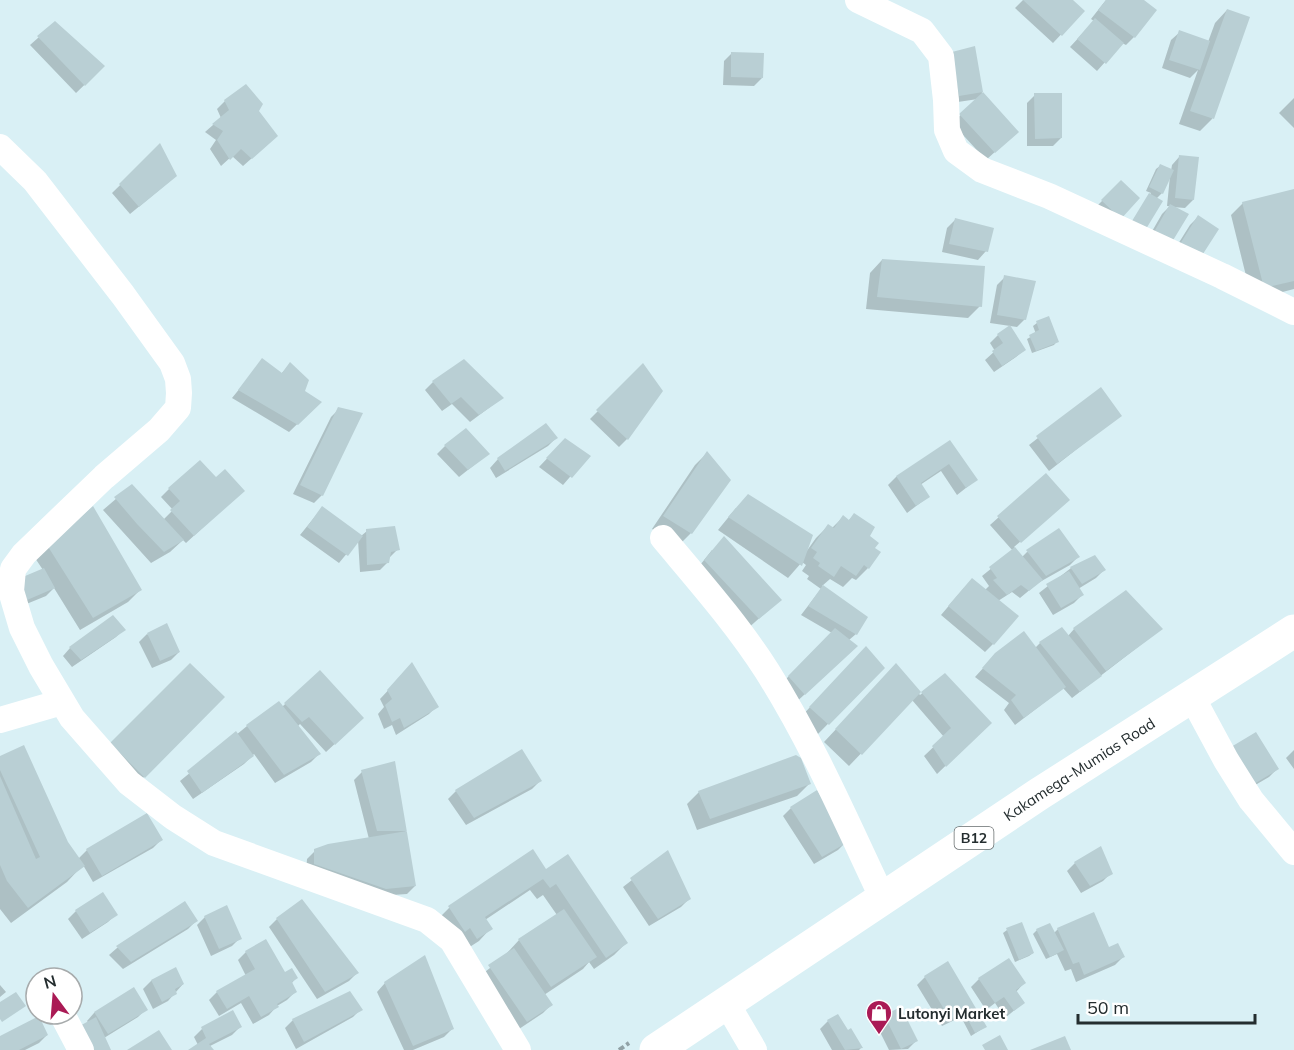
<svg xmlns="http://www.w3.org/2000/svg" width="1294" height="1050" font-family="Mulish,sans-serif">
  <rect width="100%" height="100%" fill="#d9f0f5"/>
  <path fill="#0003" d="M 1023,0 L 1071,0 L 1083,11 L 1053,43 L 1015,8 Z
    M 1106,0 L 1142,0 L 1155,10 L 1134,37 L 1126,45 L 1122,43 L 1097,71 L 1070,47 L 1094,21 L 1091,19 Z
    M 1227,10 L 1248,18 L 1212,119 L 1200,131 L 1179,124 L 1198,70 L 1190,78 L 1162,68 L 1171,40 L 1180,32 L 1208,42 L 1215,23 Z
    M 55,23 L 103,67 L 76,93 L 30,45 Z
    M 974,48 L 982,93 L 1017,132 L 986,160 L 952,123 L 978,99 L 951,103 L 944,61 Z
    M 732,53 L 762,78 L 754,86 L 723,85 L 724,61 Z
    M 1035,95 L 1061,138 L 1053,146 L 1027,146 L 1027,103 Z
    M 1294,98 L 1294,128 L 1279,113 Z
    M 225,101 L 257,111 L 268,144 L 243,166 L 232,156 L 221,166 L 210,149 L 216,140 L 205,132 L 221,118 L 217,109 Z
    M 160,146 L 176,176 L 130,214 L 112,193 Z
    M 1180,156 L 1193,200 L 1185,208 L 1172,207 L 1171,241 L 1147,240 L 1162,214 L 1170,206 L 1167,206 L 1170,176 L 1162,193 L 1130,225 L 1151,193 L 1146,191 L 1156,169 L 1160,166 L 1171,171 L 1172,165 Z
    M 1121,182 L 1112,226 L 1094,209 Z
    M 1294,190 L 1294,289 L 1252,300 L 1231,215 L 1243,203 Z
    M 1198,217 L 1217,229 L 1173,252 L 1190,225 Z
    M 955,220 L 986,251 L 978,260 L 942,252 L 947,228 Z
    M 882,260 L 980,306 L 968,318 L 866,309 L 870,273 Z
    M 1005,277 L 1025,319 L 1017,327 L 990,323 L 997,285 Z
    M 1037,323 L 1057,341 L 1054,345 L 1032,353 L 1027,339 L 1036,334 L 1033,326 Z
    M 998,335 L 1024,350 L 1016,357 L 994,372 L 985,360 L 995,351 L 990,343 Z
    M 263,360 L 281,374 L 290,364 L 303,392 L 320,402 L 289,432 L 232,398 Z
    M 643,366 L 661,391 L 627,439 L 619,447 L 590,419 Z
    M 433,382 L 502,398 L 470,422 L 452,404 L 442,411 L 425,390 Z
    M 1101,389 L 1120,415 L 1049,471 L 1029,445 Z
    M 339,409 L 322,495 L 314,503 L 293,494 L 331,417 Z
    M 546,425 L 556,438 L 548,446 L 496,478 L 490,468 L 498,459 Z
    M 950,442 L 976,480 L 957,495 L 941,471 L 920,485 L 928,497 L 907,513 L 888,485 L 896,477 Z
    M 445,446 L 488,454 L 459,477 L 437,454 Z
    M 557,448 L 588,456 L 563,485 L 539,467 Z
    M 707,453 L 691,533 L 679,545 L 652,529 L 695,465 Z
    M 1046,475 L 1060,508 L 1014,547 L 1022,557 L 1027,552 L 1078,557 L 1070,565 L 1038,583 L 1020,598 L 1012,592 L 998,601 L 993,644 L 985,652 L 941,615 L 964,588 L 985,590 L 989,586 L 982,576 L 1013,551 L 990,525 Z
    M 131,486 L 163,520 L 173,510 L 161,497 L 169,489 L 235,498 L 186,543 L 183,540 L 170,552 L 151,563 L 103,510 Z
    M 322,508 L 361,536 L 367,531 L 398,549 L 389,558 L 388,562 L 380,570 L 360,572 L 358,540 L 339,563 L 300,535 Z
    M 736,508 L 806,552 L 816,538 L 828,526 L 832,528 L 843,517 L 848,521 L 854,515 L 873,549 L 868,568 L 856,580 L 852,578 L 843,587 L 830,579 L 822,586 L 856,634 L 849,640 L 844,658 L 792,706 L 776,689 L 832,633 L 801,615 L 821,589 L 807,579 L 809,576 L 802,571 L 806,565 L 802,562 L 788,578 L 718,530 Z
    M 48,546 L 140,590 L 128,602 L 80,630 L 54,588 L 46,596 L 19,607 L 43,570 L 35,558 Z
    M 712,550 L 780,600 L 746,630 L 693,574 Z
    M 1095,557 L 1104,570 L 1096,578 L 1078,589 L 1082,595 L 1074,603 L 1053,615 L 1039,593 L 1071,568 Z
    M 124,629 L 116,637 L 72,667 L 63,656 L 70,648 Z
    M 1074,629 L 1161,629 L 1072,698 L 1063,688 L 1015,725 L 1004,710 L 1009,703 L 975,677 L 996,654 L 1035,648 L 1040,643 L 1068,636 Z
    M 147,634 L 179,652 L 171,660 L 152,668 L 139,642 Z
    M 854,660 L 883,668 L 816,736 L 798,720 Z
    M 412,665 L 437,706 L 429,714 L 396,735 L 392,725 L 384,729 L 378,714 L 384,707 L 380,699 Z
    M 896,665 L 920,695 L 945,675 L 990,723 L 937,774 L 924,756 L 944,737 L 912,700 L 849,766 L 824,742 Z
    M 319,672 L 354,726 L 326,752 L 300,724 L 297,727 L 319,754 L 311,762 L 275,783 L 254,754 L 244,764 L 193,799 L 180,781 L 247,726 L 282,707 Z
    M 223,697 L 136,785 L 103,752 Z
    M 1256,734 L 1277,769 L 1269,777 L 1245,791 Z
    M 1294,750 L 1294,769 L 1286,758 Z
    M 0,757 L 78,859 L 87,850 L 161,840 L 153,848 L 93,882 L 83,865 L 67,882 L 11,923 L 0,909 Z
    M 394,763 L 415,886 L 407,894 L 378,896 L 306,872 L 307,859 L 315,851 L 369,839 L 354,780 L 362,772 Z
    M 540,781 L 532,789 L 466,825 L 448,799 L 456,791 Z
    M 809,784 L 797,796 L 697,830 L 687,804 L 699,792 Z
    M 791,808 L 846,842 L 838,850 L 814,864 L 783,816 Z
    M 668,852 L 689,899 L 681,907 L 649,926 L 623,887 Z
    M 1075,863 L 1111,873 L 1103,881 L 1081,893 L 1067,871 Z
    M 546,871 L 626,943 L 614,955 L 594,969 L 589,962 L 583,969 L 544,995 L 551,1005 L 543,1013 L 519,1029 L 481,975 L 508,954 L 507,953 L 519,940 L 557,915 L 543,895 L 537,899 L 530,890 L 485,920 L 491,928 L 479,941 L 465,950 L 437,920 L 449,908 Z
    M 185,903 L 196,921 L 188,929 L 123,969 L 109,955 L 117,948 Z
    M 76,911 L 116,914 L 108,922 L 82,939 L 68,919 Z
    M 205,917 L 240,938 L 232,946 L 211,956 L 197,925 Z
    M 277,919 L 357,973 L 349,981 L 317,999 L 269,927 Z
    M 1058,929 L 1108,949 L 1123,957 L 1115,965 L 1076,982 L 1071,969 L 1065,971 L 1057,954 L 1046,959 L 1033,934 L 1037,930 L 1054,933 Z
    M 1007,930 L 1033,953 L 1029,956 L 1015,962 L 1003,933 Z
    M 246,952 L 284,974 L 296,978 L 291,984 L 295,992 L 287,1000 L 277,1006 L 269,1015 L 253,1024 L 241,1003 L 219,1016 L 209,1000 L 217,992 L 246,976 L 238,960 Z
    M 175,969 L 183,984 L 168,1001 L 153,1009 L 143,989 L 151,981 Z
    M 925,977 L 985,1027 L 971,1036 L 961,1017 L 942,1026 L 917,985 Z
    M 979,979 L 1024,983 L 1016,992 L 1023,1003 L 1005,1018 L 995,1003 L 986,1010 L 971,987 Z
    M 385,983 L 452,1029 L 444,1037 L 413,1050 L 404,1050 L 377,992 Z
    M 0,985 L 6,992 L 0,997 Z
    M 133,989 L 146,1009 L 138,1017 L 104,1038 L 110,1050 L 87,1021 L 94,1013 Z
    M 361,1009 L 353,1017 L 296,1049 L 285,1028 L 293,1020 Z
    M 233,1012 L 240,1027 L 232,1035 L 210,1046 L 212,1050 L 191,1050 L 198,1045 L 194,1037 L 202,1029 Z
    M 885,1016 L 916,1041 L 908,1049 L 889,1050 L 876,1024 Z
    M 828,1021 L 847,1032 L 861,1048 L 859,1050 L 832,1050 L 820,1029 Z
    M 47,1035 L 39,1043 L 25,1050 L 0,1050 L 0,1038 Z"/>
  <path fill="#b9cfd4" d="M 1023,0 L 1073,0 L 1085,11 L 1062,36 Z
    M 1106,0 L 1144,0 L 1157,10 L 1135,38 L 1098,10 Z
    M 1227,9 L 1250,17 L 1214,119 L 1190,111 Z
    M 1095,18 L 1124,43 L 1106,64 L 1077,39 Z
    M 55,21 L 105,66 L 85,86 L 37,36 Z
    M 1179,30 L 1210,41 L 1200,70 L 1169,60 Z
    M 975,46 L 983,92 L 959,96 L 952,52 Z
    M 731,52 L 764,53 L 763,78 L 731,77 Z
    M 246,84 L 263,104 L 259,111 L 278,136 L 252,159 L 241,149 L 230,160 L 217,140 L 223,131 L 212,124 L 229,110 L 224,100 Z
    M 983,92 L 1019,132 L 995,153 L 959,114 Z
    M 1034,93 L 1062,93 L 1062,138 L 1035,139 Z
    M 160,143 L 177,176 L 139,207 L 119,184 Z
    M 1179,155 L 1199,157 L 1194,200 L 1175,198 Z
    M 1160,164 L 1174,170 L 1163,194 L 1149,187 Z
    M 1121,180 L 1140,198 L 1121,219 L 1101,200 Z
    M 1294,189 L 1294,281 L 1264,288 L 1242,202 Z
    M 1149,193 L 1163,201 L 1146,229 L 1132,221 Z
    M 1170,204 L 1189,214 L 1172,242 L 1154,232 Z
    M 1198,215 L 1219,229 L 1201,257 L 1180,244 Z
    M 955,218 L 994,228 L 988,252 L 949,244 Z
    M 882,259 L 985,266 L 982,307 L 877,297 Z
    M 1004,275 L 1036,281 L 1026,320 L 997,315 Z
    M 1049,316 L 1059,342 L 1036,351 L 1029,335 L 1039,330 L 1036,321 Z
    M 1010,325 L 1026,350 L 1002,366 L 992,351 L 1003,343 L 997,334 Z
    M 262,358 L 282,373 L 290,362 L 309,380 L 305,391 L 322,402 L 298,425 L 238,390 Z
    M 464,359 L 504,398 L 479,415 L 461,397 L 451,404 L 432,381 Z
    M 643,363 L 663,391 L 628,440 L 596,410 Z
    M 1101,387 L 1122,416 L 1057,464 L 1036,436 Z
    M 338,407 L 363,413 L 323,496 L 300,485 Z
    M 546,423 L 558,438 L 505,471 L 497,458 Z
    M 466,428 L 490,454 L 468,470 L 444,445 Z
    M 565,438 L 591,456 L 572,478 L 546,458 Z
    M 950,440 L 978,480 L 966,488 L 949,464 L 921,483 L 930,497 L 916,506 L 896,476 Z
    M 707,451 L 731,480 L 692,534 L 663,516 Z
    M 200,460 L 216,477 L 225,469 L 245,491 L 194,536 L 170,510 L 180,501 L 168,488 Z
    M 1046,473 L 1070,500 L 1021,543 L 997,516 Z
    M 132,484 L 184,540 L 164,552 L 137,524 L 114,497 Z
    M 748,494 L 813,535 L 802,566 L 728,517 Z
    M 93,506 L 142,590 L 93,618 L 47,545 Z
    M 322,506 L 363,536 L 348,556 L 307,527 Z
    M 854,513 L 875,527 L 870,536 L 879,543 L 875,548 L 881,552 L 869,569 L 864,565 L 856,576 L 841,566 L 834,577 L 818,566 L 820,563 L 813,558 L 817,552 L 811,548 L 828,524 L 834,528 L 843,515 L 849,520 Z
    M 395,526 L 400,550 L 391,552 L 389,563 L 367,565 L 366,529 Z
    M 1059,528 L 1080,557 L 1046,576 L 1026,550 Z
    M 724,536 L 782,600 L 759,619 L 704,560 Z
    M 1015,547 L 1043,580 L 1029,591 L 1021,585 L 1007,595 L 993,580 L 997,578 L 989,567 Z
    M 1095,555 L 1106,570 L 1082,584 L 1070,567 Z
    M 44,568 L 55,588 L 27,600 L 18,579 Z
    M 1069,571 L 1084,595 L 1061,608 L 1046,584 Z
    M 972,578 L 1019,616 L 994,645 L 948,606 Z
    M 823,585 L 868,617 L 857,635 L 808,606 Z
    M 1126,590 L 1163,629 L 1106,671 L 1073,628 Z
    M 113,615 L 126,630 L 81,660 L 69,647 Z
    M 167,623 L 180,652 L 160,661 L 147,633 Z
    M 1062,627 L 1102,676 L 1080,692 L 1039,642 Z
    M 835,628 L 858,646 L 805,695 L 788,676 Z
    M 1024,631 L 1066,687 L 1024,718 L 1011,700 L 1016,695 L 982,668 L 995,653 Z
    M 866,646 L 885,668 L 829,725 L 809,707 Z
    M 412,662 L 439,707 L 404,728 L 400,718 L 392,722 L 385,705 L 392,699 L 387,690 Z
    M 190,663 L 225,697 L 145,778 L 110,743 Z
    M 896,663 L 921,692 L 945,673 L 992,723 L 946,767 L 932,746 L 951,728 L 921,692 L 862,755 L 835,729 Z
    M 320,670 L 364,718 L 335,745 L 309,717 L 302,722 L 284,703 Z
    M 279,701 L 321,754 L 284,775 L 246,725 Z
    M 236,731 L 254,756 L 202,793 L 187,771 Z
    M 1256,732 L 1279,769 L 1254,784 L 1231,747 Z
    M 24,745 L 68,842 L 85,866 L 28,908 L 7,881 L 0,865 L 0,776 L 36,859 L 40,857 L 0,770 L 0,756 Z
    M 522,749 L 542,781 L 474,818 L 455,790 Z
    M 796,755 L 801,758 L 811,784 L 710,819 L 698,791 Z
    M 395,761 L 416,886 L 386,889 L 314,864 L 314,849 L 328,844 L 407,831 L 377,831 L 361,770 Z
    M 817,790 L 848,842 L 822,857 L 790,807 Z
    M 147,813 L 163,840 L 102,876 L 86,849 Z
    M 1101,846 L 1113,874 L 1090,886 L 1074,862 Z
    M 533,849 L 546,869 L 568,854 L 628,943 L 606,958 L 556,884 L 550,888 L 543,879 L 485,917 L 493,929 L 477,939 L 470,928 L 465,932 L 448,906 Z
    M 668,850 L 691,899 L 658,919 L 630,878 Z
    M 103,892 L 118,915 L 90,933 L 75,910 Z
    M 302,899 L 359,973 L 325,992 L 276,918 Z
    M 185,901 L 198,921 L 131,962 L 116,946 Z
    M 227,905 L 242,939 L 219,949 L 204,916 Z
    M 564,909 L 597,957 L 551,987 L 518,939 Z
    M 1094,912 L 1109,947 L 1118,943 L 1125,957 L 1084,975 L 1079,962 L 1073,964 L 1057,928 Z
    M 1022,922 L 1034,953 L 1019,960 L 1006,928 Z
    M 1050,923 L 1064,950 L 1050,957 L 1036,929 Z
    M 266,939 L 285,972 L 292,968 L 298,978 L 292,982 L 297,992 L 277,1004 L 279,1007 L 261,1017 L 249,996 L 227,1009 L 216,991 L 255,969 L 245,951 Z
    M 514,948 L 553,1005 L 527,1022 L 488,965 Z
    M 425,955 L 454,1029 L 413,1046 L 384,982 Z
    M 1009,958 L 1026,983 L 1016,990 L 1025,1003 L 1014,1011 L 1004,997 L 995,1003 L 978,978 Z
    M 948,961 L 987,1027 L 975,1033 L 964,1012 L 950,1019 L 924,976 Z
    M 176,967 L 184,984 L 175,989 L 177,994 L 162,1002 L 151,980 Z
    M 134,987 L 148,1010 L 108,1034 L 94,1012 Z
    M 350,991 L 363,1010 L 304,1042 L 292,1019 Z
    M 16,992 L 26,1006 L 2,1022 L 0,1019 L 0,1002 Z
    M 901,1007 L 918,1041 L 901,1049 L 884,1015 Z
    M 233,1010 L 242,1027 L 209,1044 L 214,1050 L 188,1050 L 206,1038 L 201,1027 Z
    M 838,1014 L 848,1030 L 851,1028 L 863,1048 L 845,1050 L 827,1020 Z
    M 39,1016 L 48,1035 L 19,1050 L 0,1050 L 0,1036 Z
    M 96,1017 L 111,1050 L 89,1050 L 76,1028 Z
    M 159,1030 L 172,1050 L 127,1050 Z
    M 1000,1035 L 1008,1050 L 985,1050 L 982,1045 Z
    M 1065,1036 L 1071,1050 L 1030,1050 Z"/>
  <g fill="none" stroke-linecap="round" stroke-linejoin="round">
    <path stroke="#91a2a6" stroke-width="4" stroke-dasharray="6 3" stroke-linecap="butt" d="M 619,1050 L 629,1043"/>
    <path stroke="#fff" stroke-width="26" d="M 858,0 L 922,31 L 941,56 L 946,100 L 947,130 L 956,151 L 982,170 L 1049,196 L 1222,276 L 1294,312
      M 0,147 L 35,181 L 123,295 L 172,363 L 178,379 L 179,393 L 178,408 L 159,430 L 104,477 L 24,554 L 13,569 L 11,591 L 22,628 L 41,666 L 72,718 L 129,783 L 173,817 L 214,843 L 427,920 L 452,940 L 518,1050
      M 663,538 C 699,581 737,624 767,671 C 813,744 846,821 883,899
      M 1192,697 L 1226,760 L 1251,800 L 1294,852
      M 0,720 L 62,702
      M 726,1002 L 754,1050
      M 62,1014 L 81,1050"/>
    <path stroke="#fff" stroke-width="33" id="s1" d="M 656,1050 L 1039,794 L 1294,631"/>
  </g>
  <defs>
    <symbol id="shop-pin" viewBox="-11 -11 22 30"><path d="M0 17L-7.5 6A9.5 9.5 0 1 1 7.5 6Z" fill="#aa1a55" stroke="#fff"/><path d="M-5-2.5h2.3a2.7 3.5 0 0 1 5.4 0H5L5.5 6h-11ZM-1.5-2.5h3a1.5 2.3 0 0 0-3 0Z" fill="#fff"/></symbol>
  </defs>
  <g fill-rule="evenodd">
    <use href="#shop-pin" x="864" y="998" width="30" height="40"/>
  </g>
  <g text-anchor="middle" dominant-baseline="central" stroke-width="5" stroke-linejoin="round" paint-order="stroke">
    <rect fill="#fff" stroke="#666c6d" stroke-width="1.5" x="954.5" y="827" width="39" height="22" rx="4.5"/>
    <g font-size="14" font-weight="bold" fill="#242d2f">
      <text x="974" y="838">B12</text>
    </g>
    <g font-size="15" fill="#242d2f" stroke="#fff">
      <text stroke="none"><textPath href="#s1" startOffset="508">Kakamega-Mumias Road</textPath></text>
    </g>
    <g font-size="15" font-weight="bold" fill="#242d2f" stroke="#fff" text-anchor="start">
      <text x="898" y="1013">Lutonyi Market</text>
    </g>
  </g>
  <g transform="translate(54 996) rotate(344)"><circle r="28" fill="#ffffff" stroke="#a7abac" stroke-width="1.5"/>
  <path d="M0-4.5L10 22L0 15L-10 22Z" fill="#aa1a55"/>
  <text y="-9" font-size="16" font-weight="bold" text-anchor="middle" fill="#242d2f">N</text>
  </g>
  <path d="M1078 1014v9h177v-9" fill="none" stroke="#242d2f" stroke-width="3"/>
  <text x="1087" y="1014" font-size="18" fill="#242d2f" stroke="#ffffff" stroke-width="4.5" paint-order="stroke">50 m</text>
</svg>
